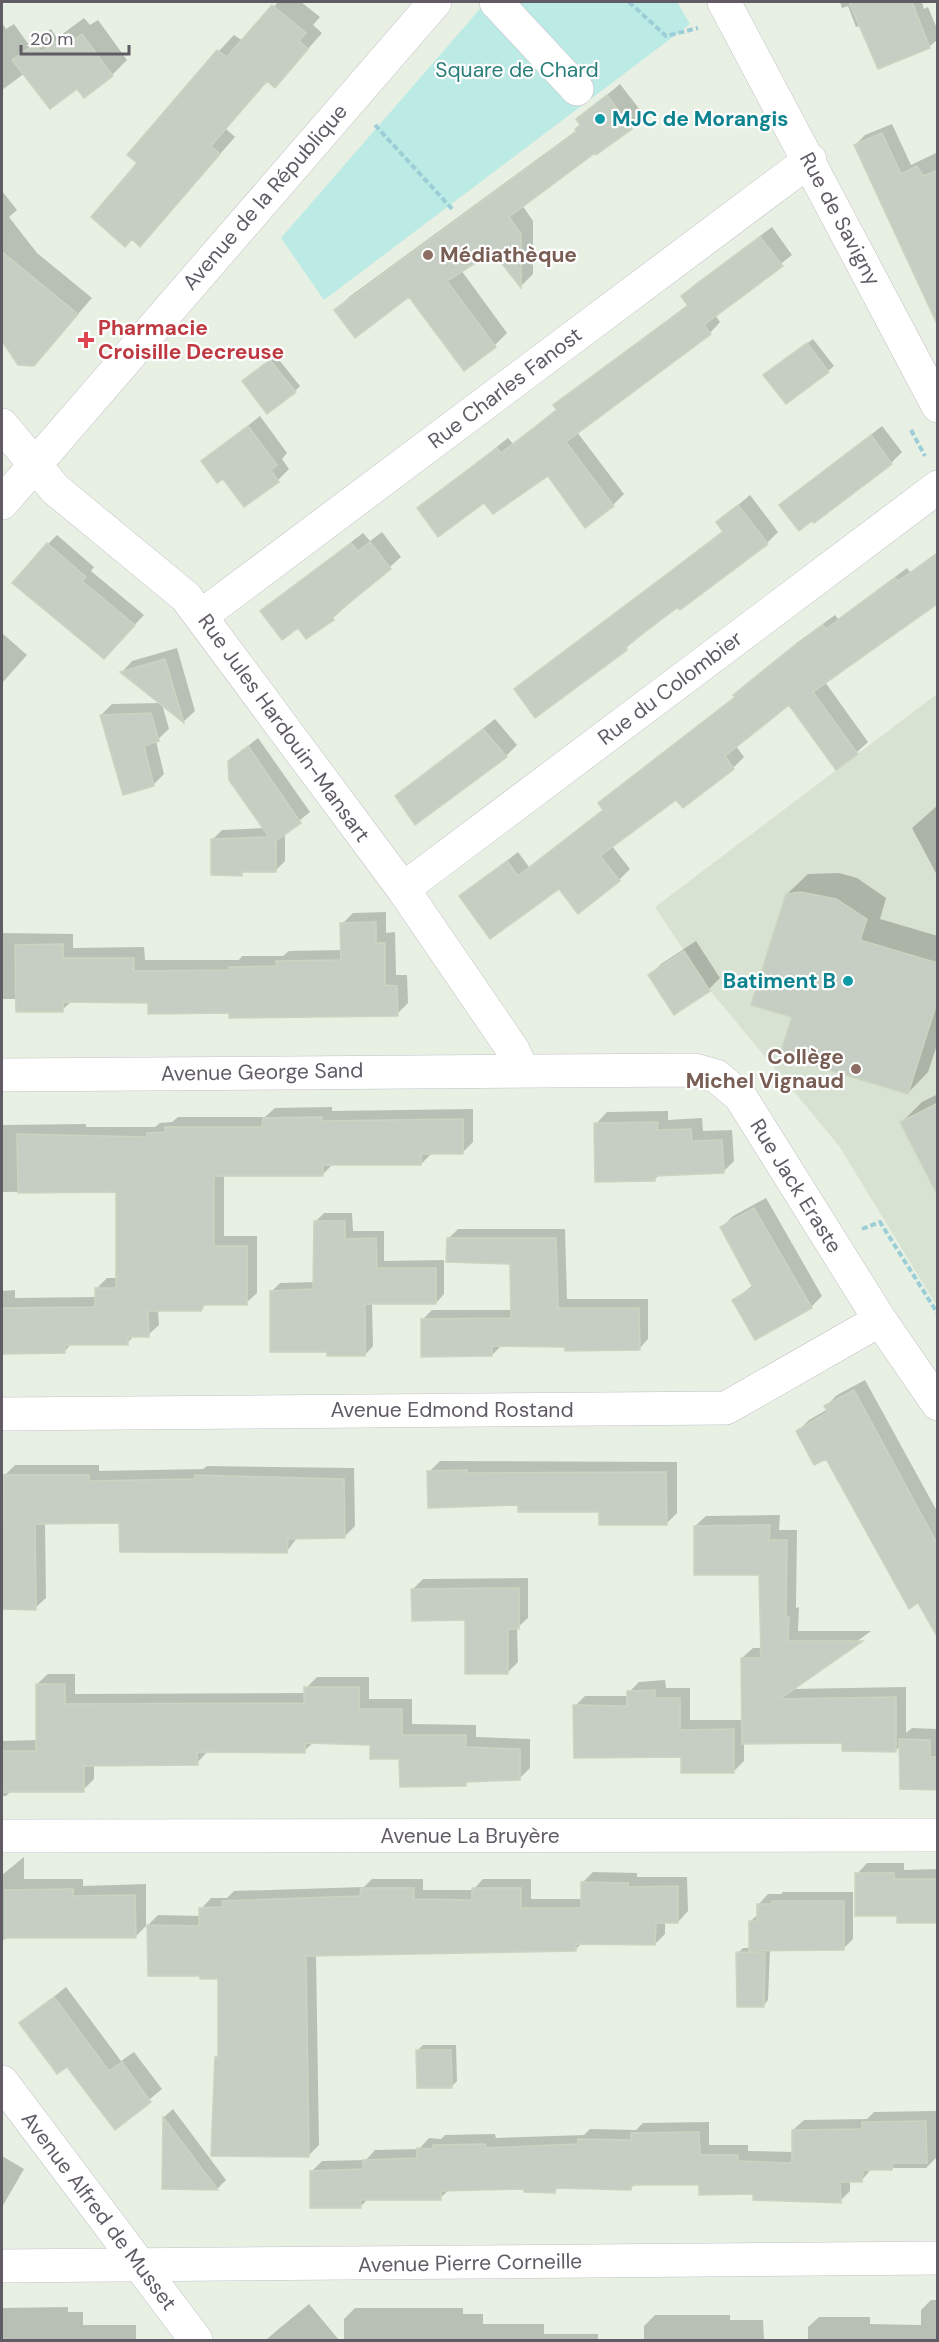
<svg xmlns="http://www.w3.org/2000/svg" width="939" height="2342" font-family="'DM Sans',sans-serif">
  <rect width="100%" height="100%" fill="#e7f0e3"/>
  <path fill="#d8e2d3" d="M 937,694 L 937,1306 L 839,1146 L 712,993 L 655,907 Z"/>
  <path fill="#bceae5" d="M 486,2 L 677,2 L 690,24 L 324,300 L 281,238 Z"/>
  <path fill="#0003" d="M 278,2 L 301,2 L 320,17 L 313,25 L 322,33 L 275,86 L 268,80 L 226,129 L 235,137 L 140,245 L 139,163 L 149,130 L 219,51 L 234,35 L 243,41 Z
    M 840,2 L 922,2 L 924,9 L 928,7 L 938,31 L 938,39 L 929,47 L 861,25 L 856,27 L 848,6 L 842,8 Z
    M 84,18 L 90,25 L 98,20 L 127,60 L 112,75 L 78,87 L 25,73 L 2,90 L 2,23 L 6,29 L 14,24 L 29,45 L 51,29 L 57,38 Z
    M 620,84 L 644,115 L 631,128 L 522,205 L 533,221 L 533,274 L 521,286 L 493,249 L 461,270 L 507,333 L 495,345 L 409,295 L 336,310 L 349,297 L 577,130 L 582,124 L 578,119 Z
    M 892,124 L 911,165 L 938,152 L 938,320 L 855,145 L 865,135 Z
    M 2,191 L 17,210 L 9,217 L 37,253 L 92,298 L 34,364 L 19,364 L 2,338 Z
    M 772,227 L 792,255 L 715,315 L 720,322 L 710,333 L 577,432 L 624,494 L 613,505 L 585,526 L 548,474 L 485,501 L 419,508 L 508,438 L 513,444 L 558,408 L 555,405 L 566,395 L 689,304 L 683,296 L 694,285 Z
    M 813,339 L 834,366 L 828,371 L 770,370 Z
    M 276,356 L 300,386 L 295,391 L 244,381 Z
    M 260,416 L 287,453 L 282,459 L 289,469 L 278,480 L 223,477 L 203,461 Z
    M 882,426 L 902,452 L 891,463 L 781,505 Z
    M 750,495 L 778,532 L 767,543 L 678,605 L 626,648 L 535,716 L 516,689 L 724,530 L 718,522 Z
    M 382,532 L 401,557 L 333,618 L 298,626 L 262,611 L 363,533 L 370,541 Z
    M 57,535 L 94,567 L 91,571 L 144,615 L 113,648 L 48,544 Z
    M 938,552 L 938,604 L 884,642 L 882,639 L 825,682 L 868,742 L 857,752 L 789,703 L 736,746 L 744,757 L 733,768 L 683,806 L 677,798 L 612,846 L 630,869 L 619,880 L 461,897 L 518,852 L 529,867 L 604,809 L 600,804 L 611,793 L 736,696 L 746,684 L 798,642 L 835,615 L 838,619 L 907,568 L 910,572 Z
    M 2,633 L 27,655 L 2,683 Z
    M 177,648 L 195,711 L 184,721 L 162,704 L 169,729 L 156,741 L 164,774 L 153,785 L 101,715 L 112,704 L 161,703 L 122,672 L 132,661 Z
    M 495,719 L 517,745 L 506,756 L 397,796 Z
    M 258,738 L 310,812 L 285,832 L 285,861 L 275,871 L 246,870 L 242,874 L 213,839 L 222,830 L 265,828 L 229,761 Z
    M 938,805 L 938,877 L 912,828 Z
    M 839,873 L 857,878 L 886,898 L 880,919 L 938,936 L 938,1042 L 928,1072 L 908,1093 L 794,1016 L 787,894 L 808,874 Z
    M 386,912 L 386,933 L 395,932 L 396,975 L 407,975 L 408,1003 L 397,1014 L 230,1011 L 150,1002 L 72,1001 L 62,1010 L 17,999 L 2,999 L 2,933 L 73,934 L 73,948 L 144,947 L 145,960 L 239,960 L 242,956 L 283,956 L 289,951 L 342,950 L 342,924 L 353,913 Z
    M 696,941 L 720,978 L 709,989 L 675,1012 L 650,975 L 661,964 Z
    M 938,1094 L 938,1193 L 902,1122 L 922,1102 Z
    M 332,1107 L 332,1111 L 473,1109 L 473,1142 L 462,1153 L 432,1153 L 421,1164 L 333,1164 L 323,1174 L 224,1174 L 224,1236 L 257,1236 L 257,1293 L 246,1303 L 206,1303 L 200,1310 L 158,1310 L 159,1325 L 148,1335 L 135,1335 L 127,1343 L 72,1343 L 64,1352 L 2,1353 L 2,1291 L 15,1290 L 15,1298 L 96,1297 L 96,1289 L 107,1278 L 117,1278 L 117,1191 L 2,1192 L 2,1121 L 3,1125 L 86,1124 L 86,1127 L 155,1127 L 160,1123 L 172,1122 L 178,1117 L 265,1117 L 275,1108 Z
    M 668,1111 L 668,1120 L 702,1118 L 703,1131 L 732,1130 L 734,1161 L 723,1172 L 660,1174 L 654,1180 L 596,1124 L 607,1112 Z
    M 766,1198 L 822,1296 L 811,1307 L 734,1300 L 753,1285 L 722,1227 L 733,1216 Z
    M 324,1213 L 352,1213 L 353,1231 L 384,1231 L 384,1261 L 444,1260 L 444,1294 L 436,1303 L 372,1303 L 373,1346 L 365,1355 L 328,1350 L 272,1291 L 280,1283 L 315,1282 L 315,1222 Z
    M 458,1229 L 565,1229 L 567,1299 L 648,1299 L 648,1339 L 639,1349 L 502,1345 L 492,1355 L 422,1320 L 432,1310 L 512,1310 L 512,1263 L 448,1239 Z
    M 865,1380 L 938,1513 L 938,1612 L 826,1457 L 798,1431 L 809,1420 L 828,1409 L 826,1406 L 837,1395 Z
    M 440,1461 L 677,1462 L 677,1513 L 666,1524 L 429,1472 Z
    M 15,1465 L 99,1465 L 99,1471 L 203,1469 L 207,1466 L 354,1468 L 355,1526 L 344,1537 L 297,1538 L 287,1551 L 121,1522 L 45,1522 L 46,1598 L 35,1608 L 2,1608 L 2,1474 L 6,1474 Z
    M 780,1515 L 779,1530 L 797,1530 L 796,1608 L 799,1607 L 798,1631 L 871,1631 L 792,1689 L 906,1687 L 906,1733 L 912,1728 L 938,1729 L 938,1788 L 901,1746 L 896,1750 L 843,1742 L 744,1743 L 744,1761 L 734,1771 L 682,1755 L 575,1706 L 585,1696 L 629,1696 L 629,1692 L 639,1682 L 665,1680 L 666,1688 L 690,1688 L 690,1720 L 743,1720 L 742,1658 L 753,1648 L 762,1648 L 760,1574 L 695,1526 L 706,1516 Z
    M 528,1578 L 528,1618 L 517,1628 L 518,1662 L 508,1672 L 466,1619 L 413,1589 L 423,1579 Z
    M 48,1674 L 75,1674 L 75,1694 L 306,1693 L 306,1688 L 317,1677 L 369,1677 L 369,1699 L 412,1699 L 412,1724 L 476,1725 L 476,1737 L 530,1739 L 530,1768 L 519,1779 L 469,1781 L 465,1785 L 371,1744 L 314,1742 L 304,1751 L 208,1751 L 197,1763 L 94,1764 L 94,1779 L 83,1790 L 12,1790 L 6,1796 L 2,1796 L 2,1741 L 38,1740 L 37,1684 Z
    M 24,1857 L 24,1879 L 83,1879 L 83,1886 L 146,1884 L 146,1926 L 135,1937 L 8,1937 L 2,1941 L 2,1875 Z
    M 867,1863 L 904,1863 L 904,1870 L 938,1869 L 938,1922 L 899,1915 L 857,1874 Z
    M 593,1872 L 637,1873 L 637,1877 L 687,1877 L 688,1911 L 678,1922 L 665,1922 L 665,1934 L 655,1944 L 582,1943 L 575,1950 L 316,1954 L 319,2145 L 309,2155 L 216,2057 L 219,2054 L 219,1977 L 148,1925 L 158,1915 L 201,1916 L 201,1909 L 211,1898 L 227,1898 L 234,1891 L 364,1887 L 372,1879 L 423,1879 L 423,1890 L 473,1890 L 483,1879 L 531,1879 L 531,1899 L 582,1899 L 583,1882 Z
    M 783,1892 L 853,1892 L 853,1939 L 843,1949 L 770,1949 L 768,2000 L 763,2006 L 738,1953 L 743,1948 L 750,1948 L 750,1922 L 759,1913 L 759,1904 L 768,1894 L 781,1894 Z
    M 66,1987 L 121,2061 L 134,2052 L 162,2089 L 115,2128 L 67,2065 L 21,2023 Z
    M 423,2045 L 456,2045 L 457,2081 L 451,2087 L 417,2051 Z
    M 173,2109 L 226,2180 L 217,2189 L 163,2188 L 164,2117 Z
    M 936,2111 L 937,2157 L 926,2168 L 872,2168 L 862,2180 L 850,2181 L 850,2191 L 840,2201 L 701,2184 L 635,2184 L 631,2188 L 560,2186 L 554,2192 L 526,2188 L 449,2190 L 440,2198 L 368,2199 L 360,2207 L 311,2172 L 322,2161 L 366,2160 L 375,2150 L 419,2149 L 429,2138 L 441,2139 L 445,2135 L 495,2134 L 496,2138 L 584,2135 L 590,2129 L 636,2130 L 643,2123 L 709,2122 L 709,2145 L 748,2145 L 748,2151 L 793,2152 L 793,2130 L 804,2120 L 867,2119 L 874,2112 Z
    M 2,2156 L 24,2169 L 2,2207 Z
    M 931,2300 L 938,2300 L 938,2340 L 808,2340 L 808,2327 L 819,2317 L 870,2317 L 870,2324 L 921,2325 L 921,2310 Z
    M 309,2304 L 339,2340 L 266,2340 L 275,2332 Z
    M 68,2307 L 68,2312 L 83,2312 L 83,2325 L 136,2325 L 136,2340 L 2,2340 L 2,2308 Z
    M 355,2308 L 463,2308 L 463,2314 L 483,2314 L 483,2324 L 544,2324 L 544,2334 L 598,2334 L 598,2340 L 344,2340 L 344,2319 Z
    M 655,2315 L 730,2315 L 730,2320 L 763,2320 L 764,2340 L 644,2340 L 644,2326 Z"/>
  <path fill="#c6cdc2" stroke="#c9d5c0" stroke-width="1.5" d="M 849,2 L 912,2 L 930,48 L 878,69 Z
    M 272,5 L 306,33 L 299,41 L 308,49 L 275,88 L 267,81 L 235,118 L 211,146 L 220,154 L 140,247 L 132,239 L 125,247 L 91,217 L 137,163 L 127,155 L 217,50 L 227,57 Z
    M 68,33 L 74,40 L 82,34 L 113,76 L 84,98 L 77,89 L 50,109 L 12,60 L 35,44 L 41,52 Z
    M 607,95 L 632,129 L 596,155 L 595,153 L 509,217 L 521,234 L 521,288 L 493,252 L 447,281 L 496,347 L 464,371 L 409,297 L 355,338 L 334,310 L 576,132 L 575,129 L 580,125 L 576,119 Z
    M 882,133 L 901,174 L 917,166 L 923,176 L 938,170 L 938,326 L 854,145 Z
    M 760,237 L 783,266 L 704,325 L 711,334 L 566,442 L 614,506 L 585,528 L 548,476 L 493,514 L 484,503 L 438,537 L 417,508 L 497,448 L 501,453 L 557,410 L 553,405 L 688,306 L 681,296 Z
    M 2,252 L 78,314 L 34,366 L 18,365 L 2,341 Z
    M 807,343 L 829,372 L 786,404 L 763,375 Z
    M 270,360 L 296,392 L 267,414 L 242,381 Z
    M 248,426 L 277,465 L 271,470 L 279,482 L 244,507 L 223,479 L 217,483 L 201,461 Z
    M 871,435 L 892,464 L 814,523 L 812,521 L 799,531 L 779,505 Z
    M 738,505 L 768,544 L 680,610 L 678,607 L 625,647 L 627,650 L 535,718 L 514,689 L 723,532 L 716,522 Z
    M 370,542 L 391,569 L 332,617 L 334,620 L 306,639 L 298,628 L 282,640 L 260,611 L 351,543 L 358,551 Z
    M 47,543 L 86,577 L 82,581 L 135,625 L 104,659 L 12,583 Z
    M 938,554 L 938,603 L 813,692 L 858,754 L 836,770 L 789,705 L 725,756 L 734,769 L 683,808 L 676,800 L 600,856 L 620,881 L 578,914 L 559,889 L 490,939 L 459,896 L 507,861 L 518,876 L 603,810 L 598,803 L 735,697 L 733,695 L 785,653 L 823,625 L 826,629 L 895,578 L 898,581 Z
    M 165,659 L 184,723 L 120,672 Z
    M 151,713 L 159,741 L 144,746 L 154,786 L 123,795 L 100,715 Z
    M 483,729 L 507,757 L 415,825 L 395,796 Z
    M 248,746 L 301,823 L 276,841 L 276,872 L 242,872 L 242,876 L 211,875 L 211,839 L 269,837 L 229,780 L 228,761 Z
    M 801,892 L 836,899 L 867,919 L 860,940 L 938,963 L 938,999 L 908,1094 L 780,1055 L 792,1017 L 751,1005 L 786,894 Z
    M 376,922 L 376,943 L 385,943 L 385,985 L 397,986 L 398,1016 L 229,1018 L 229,1013 L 148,1014 L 148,1003 L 63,1002 L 63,1012 L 16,1012 L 15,945 L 63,944 L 63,958 L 134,958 L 134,971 L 229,970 L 229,967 L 277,966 L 276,961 L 341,960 L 340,923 Z
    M 684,951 L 710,991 L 674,1015 L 648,975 Z
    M 938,1103 L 938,1196 L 900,1122 Z
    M 322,1117 L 322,1121 L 463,1119 L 463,1154 L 421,1154 L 421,1165 L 323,1165 L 323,1176 L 214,1176 L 214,1246 L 247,1246 L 247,1305 L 204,1305 L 201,1311 L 148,1311 L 149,1337 L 128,1337 L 128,1345 L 65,1345 L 65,1353 L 2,1354 L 2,1308 L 95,1307 L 95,1288 L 116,1288 L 116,1192 L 18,1193 L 17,1134 L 147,1137 L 147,1133 L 165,1132 L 165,1127 L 262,1127 L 263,1118 Z
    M 658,1122 L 657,1130 L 691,1129 L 692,1141 L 722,1140 L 724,1173 L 655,1176 L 655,1181 L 595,1182 L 594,1123 Z
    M 754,1208 L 812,1308 L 755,1340 L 732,1300 L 753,1288 L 720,1227 Z
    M 314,1221 L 345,1221 L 345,1239 L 376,1238 L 377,1268 L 436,1268 L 436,1304 L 365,1304 L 365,1356 L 327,1356 L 327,1352 L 270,1352 L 270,1291 L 313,1289 Z
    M 447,1238 L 556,1238 L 558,1308 L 639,1308 L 640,1350 L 565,1351 L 565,1347 L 492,1346 L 492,1356 L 421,1357 L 421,1319 L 511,1318 L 510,1264 L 446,1262 Z
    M 854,1390 L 938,1545 L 938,1638 L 918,1603 L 909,1609 L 826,1459 L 814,1465 L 796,1431 L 828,1412 L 824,1406 Z
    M 467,1470 L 467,1473 L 666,1472 L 667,1525 L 599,1525 L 599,1512 L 518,1512 L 518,1505 L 428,1508 L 427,1471 Z
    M 3,1475 L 89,1475 L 89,1481 L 195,1479 L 195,1475 L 344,1479 L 345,1538 L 288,1539 L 287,1553 L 120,1552 L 119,1523 L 35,1524 L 36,1610 L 2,1609 Z
    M 770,1525 L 769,1540 L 787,1540 L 786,1617 L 789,1617 L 788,1641 L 863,1641 L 780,1699 L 896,1697 L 896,1752 L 842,1751 L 842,1743 L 742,1744 L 741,1658 L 761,1658 L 759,1575 L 694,1575 L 694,1526 Z
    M 519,1588 L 519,1629 L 508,1629 L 508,1674 L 465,1674 L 465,1620 L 412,1621 L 411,1589 Z
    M 36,1684 L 65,1684 L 65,1704 L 304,1703 L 304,1687 L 359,1687 L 359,1709 L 402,1709 L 402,1735 L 466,1735 L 466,1747 L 520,1749 L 520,1780 L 466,1782 L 466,1786 L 400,1787 L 399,1759 L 370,1759 L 370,1745 L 305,1743 L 305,1753 L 197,1752 L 198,1765 L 84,1766 L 84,1792 L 2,1792 L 2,1751 L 36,1751 Z
    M 655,1690 L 656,1698 L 680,1698 L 680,1730 L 734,1729 L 734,1773 L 681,1773 L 681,1757 L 574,1758 L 573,1705 L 627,1706 L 627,1691 Z
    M 899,1739 L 930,1740 L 930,1757 L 938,1757 L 938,1790 L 900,1789 Z
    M 855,1873 L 894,1873 L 894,1879 L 938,1879 L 938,1923 L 897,1923 L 897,1916 L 855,1916 Z
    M 581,1882 L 628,1883 L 628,1887 L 678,1886 L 678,1923 L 656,1923 L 655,1945 L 576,1944 L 576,1951 L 306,1956 L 309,2157 L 211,2156 L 215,2057 L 218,2057 L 218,1979 L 200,1979 L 200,1976 L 148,1976 L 147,1925 L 199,1926 L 199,1908 L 222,1907 L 222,1901 L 360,1896 L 361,1888 L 414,1888 L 414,1899 L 472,1900 L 472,1888 L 521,1888 L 521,1908 L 581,1908 Z
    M 73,1889 L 73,1896 L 135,1895 L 136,1938 L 5,1938 L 5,1890 Z
    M 772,1901 L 844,1901 L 844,1950 L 749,1951 L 749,1921 L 757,1921 L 757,1904 L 772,1904 Z
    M 736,1952 L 765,1953 L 764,2007 L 737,2007 Z
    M 54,1997 L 109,2071 L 122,2062 L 151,2102 L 115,2130 L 67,2067 L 57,2074 L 19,2023 Z
    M 416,2050 L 451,2050 L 452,2088 L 417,2088 Z
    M 163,2117 L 218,2190 L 162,2189 Z
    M 926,2121 L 927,2163 L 893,2163 L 892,2170 L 863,2170 L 862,2182 L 840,2182 L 841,2203 L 753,2200 L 753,2194 L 699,2195 L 699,2185 L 631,2185 L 631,2190 L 555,2188 L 555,2193 L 524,2192 L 524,2189 L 441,2191 L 441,2200 L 360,2200 L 361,2208 L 310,2208 L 310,2171 L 363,2169 L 363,2160 L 417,2158 L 417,2148 L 433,2149 L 433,2145 L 485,2144 L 486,2148 L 578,2144 L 578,2139 L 631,2140 L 631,2133 L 699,2132 L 700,2155 L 738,2155 L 738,2161 L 792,2163 L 792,2130 L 862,2129 L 862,2122 Z"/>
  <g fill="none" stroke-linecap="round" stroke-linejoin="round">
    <defs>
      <path id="minor" d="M 496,2 L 577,89
        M 724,2 L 938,406
        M 2,425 L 55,489 L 186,597 L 403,889 L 513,1050 L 522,1070
        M 2,503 L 435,2
        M 201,616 L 810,160
        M 403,889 L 938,487
        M 2,1075 L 694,1070 L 716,1076 L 740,1096 L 880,1320 L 938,1404
        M 2,1414 L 726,1408 L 880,1320
        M 2,1836 L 938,1835
        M 2,2082 L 196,2340
        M 2,2266 L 938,2258"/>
    </defs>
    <use href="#minor" stroke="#c4c0c8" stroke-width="34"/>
    <path stroke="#9cced8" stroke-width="4" stroke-dasharray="6 3" stroke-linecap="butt" d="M 629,2 L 666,36 L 698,28
      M 375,125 L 454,211
      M 911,430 L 925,456
      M 862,1229 L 880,1222 L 938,1314"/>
    <use href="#minor" stroke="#fff" stroke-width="33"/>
  </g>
  <g fill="#0f9aa8" stroke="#fff" stroke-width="2">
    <circle cx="600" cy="119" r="6"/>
    <circle cx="848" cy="981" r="6"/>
  </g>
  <g fill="#8d6e63" stroke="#fff" stroke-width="2">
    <circle cx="428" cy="255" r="6"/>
    <circle cx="856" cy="1069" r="6"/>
  </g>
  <path fill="#e0444e" stroke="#fff" stroke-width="2" d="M83 331h6v6h6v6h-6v6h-6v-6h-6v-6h6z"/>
  <g text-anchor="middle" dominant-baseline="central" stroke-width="4.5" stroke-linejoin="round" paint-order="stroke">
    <g font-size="21" fill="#2a7e7a" stroke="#fff">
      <text x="517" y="70">Square de Chard</text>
    </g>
    <g font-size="21" font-weight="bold" fill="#0d838f" stroke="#fff" text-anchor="start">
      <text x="612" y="119">MJC de Morangis</text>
      <text x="836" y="981" text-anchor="end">Batiment B</text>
    </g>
    <g font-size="21" fill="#605b65" stroke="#fff">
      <text transform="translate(265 197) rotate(-49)">Avenue de la République</text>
      <text transform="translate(840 219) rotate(62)">Rue de Savigny</text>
      <text transform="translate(505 388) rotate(-37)">Rue Charles Fanost</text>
      <text transform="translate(670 688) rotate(-37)">Rue du Colombier</text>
      <text transform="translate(284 728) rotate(54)">Rue Jules Hardouin-Mansart</text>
      <text transform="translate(262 1072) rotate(-1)">Avenue George Sand</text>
      <text transform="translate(796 1186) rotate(58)">Rue Jack Eraste</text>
      <text x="452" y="1410">Avenue Edmond Rostand</text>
      <text x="470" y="1836">Avenue La Bruyère</text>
      <text transform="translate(99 2211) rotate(53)">Avenue Alfred de Musset</text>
      <text transform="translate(470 2263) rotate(-1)">Avenue Pierre Corneille</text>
    </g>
    <g font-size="21" font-weight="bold" fill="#785e54" stroke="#fff" text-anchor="start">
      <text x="440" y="255">Médiathèque</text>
      <text x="844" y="1057" text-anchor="end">Collège<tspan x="844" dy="24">Michel Vignaud</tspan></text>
    </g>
    <g font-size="21" font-weight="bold" fill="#be3a42" stroke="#fff" text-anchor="start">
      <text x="98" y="328">Pharmacie<tspan x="98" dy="24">Croisille Decreuse</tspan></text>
    </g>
  </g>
  <rect width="939" height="2342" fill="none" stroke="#605b65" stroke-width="6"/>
  <path d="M21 45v9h108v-9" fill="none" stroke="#605b65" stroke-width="3"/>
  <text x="30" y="45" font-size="18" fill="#605b65" stroke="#ffffff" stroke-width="4.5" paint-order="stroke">20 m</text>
</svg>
